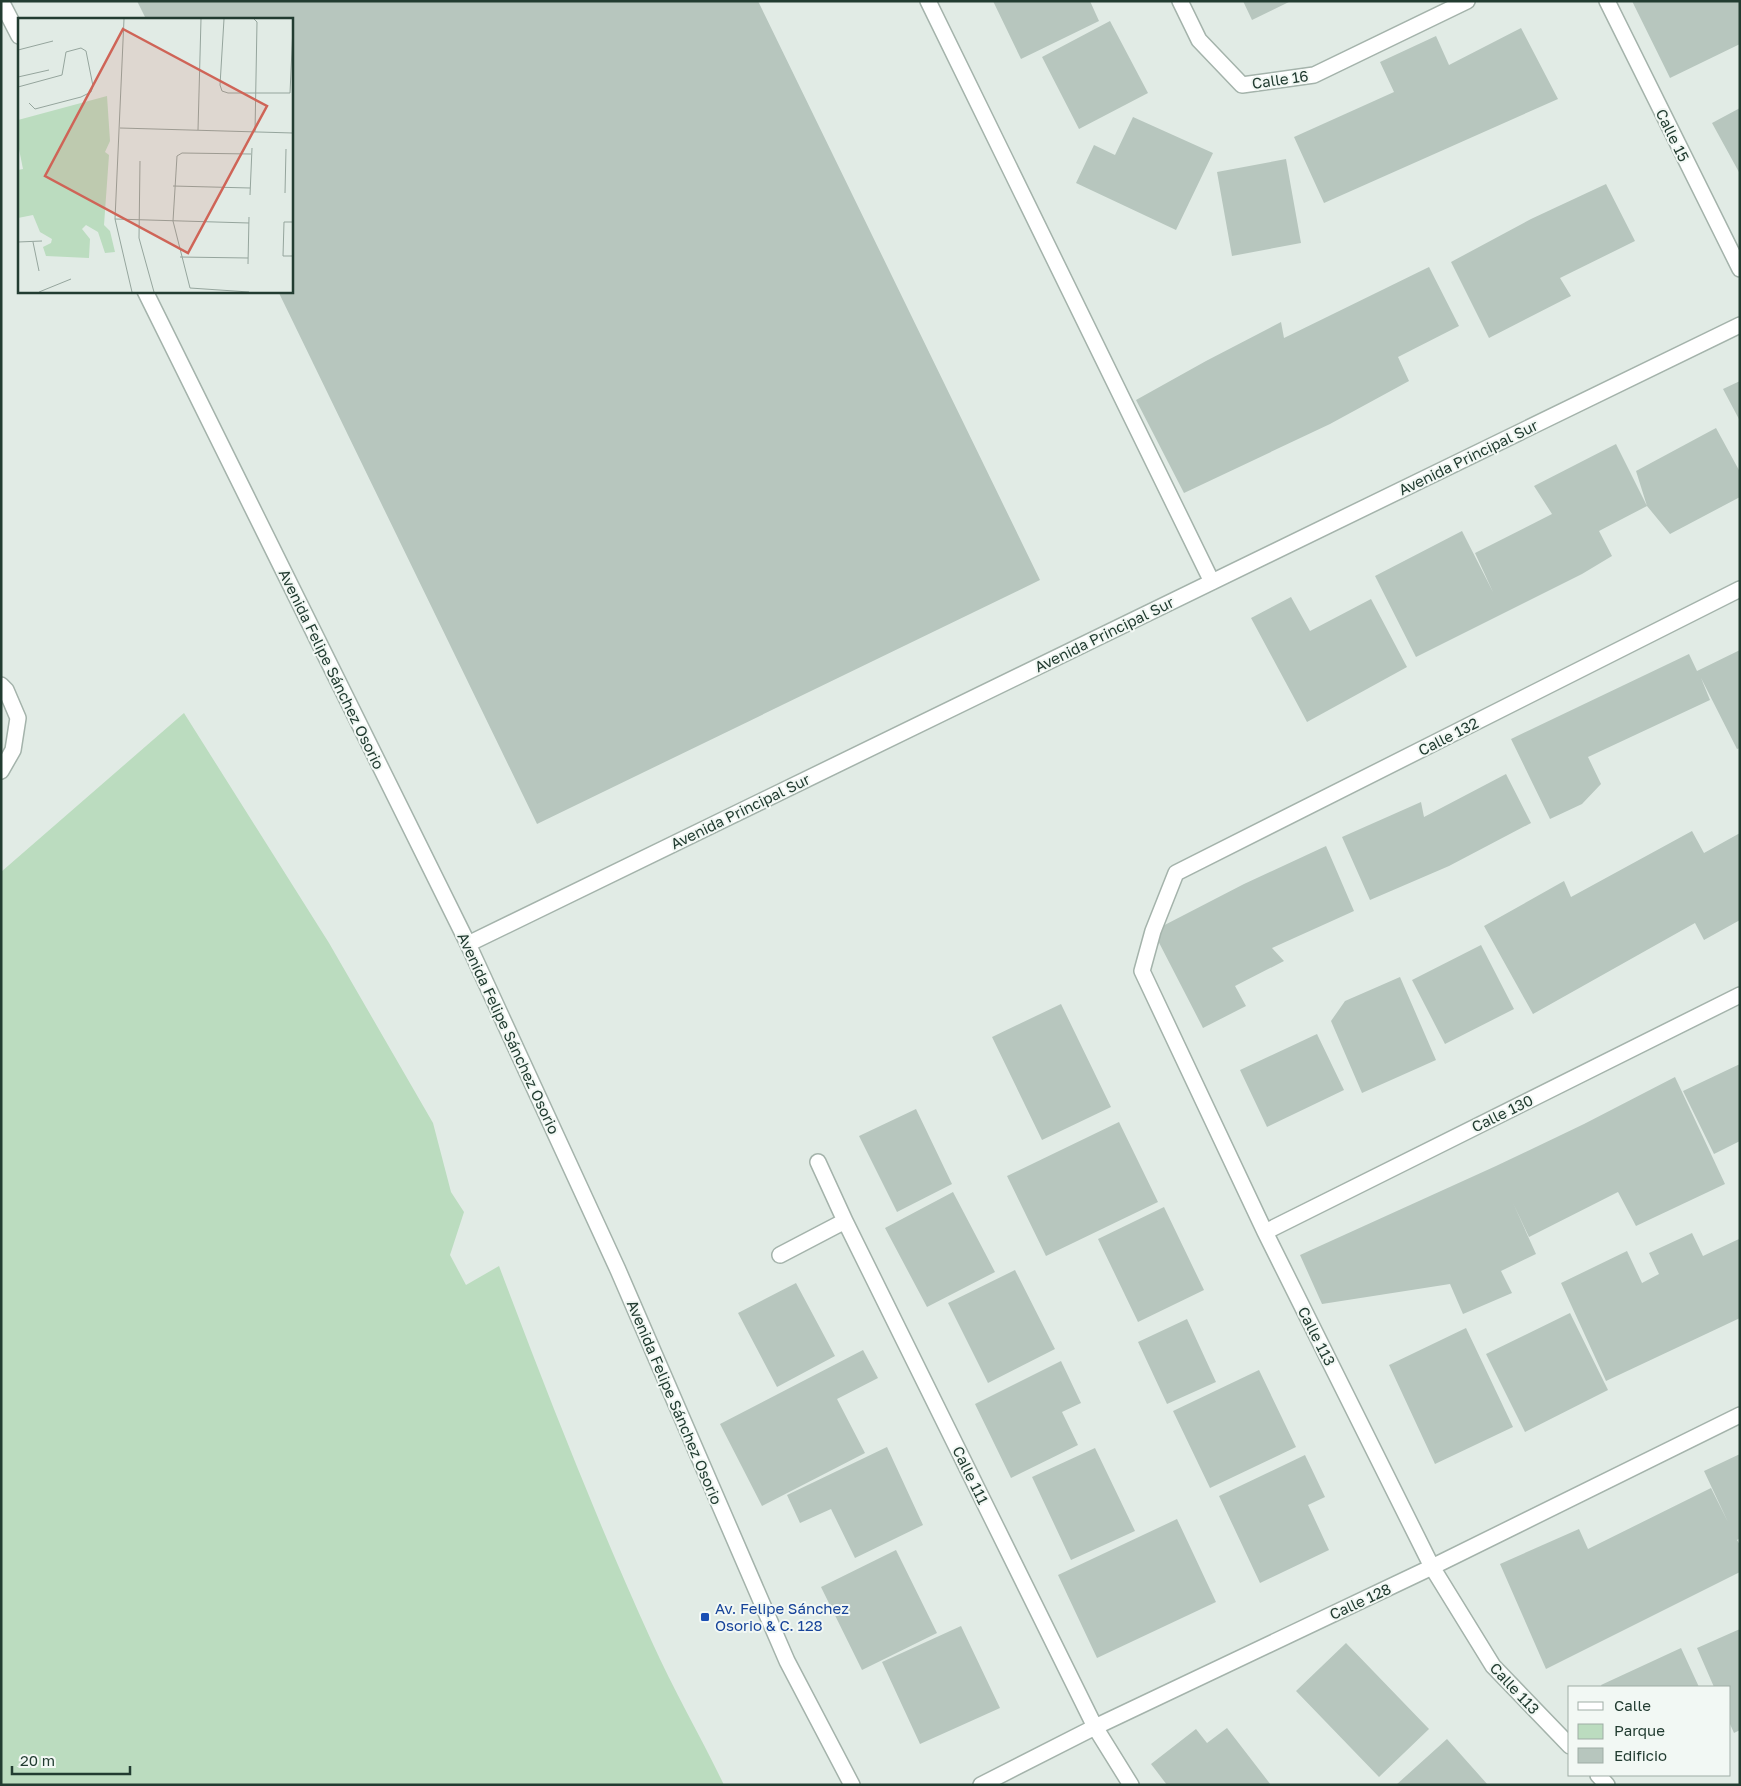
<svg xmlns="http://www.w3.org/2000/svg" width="1741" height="1786" font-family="'Golos Text',sans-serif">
  <rect width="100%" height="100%" fill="#e1ebe5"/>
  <path fill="#bbdcbf" d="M 184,713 L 329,943 L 433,1123 L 451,1192 L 464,1212 L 450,1255 L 466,1285 L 499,1266 C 547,1393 596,1519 652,1642 C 674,1691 701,1737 724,1785 L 1,1785 L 1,872 Z"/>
  <path fill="#b7c6be" d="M 137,1 L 758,1 L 1040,580 L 537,824 L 278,291 L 291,291 L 291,19 L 146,19 Z
    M 993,1 L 1090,1 L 1099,21 L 1021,59 Z
    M 1243,1 L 1291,1 L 1252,20 Z
    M 1632,1 L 1740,1 L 1740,44 L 1670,78 Z
    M 1110,21 L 1148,93 L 1079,129 L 1042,57 Z
    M 1521,28 L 1558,99 L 1324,203 L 1294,137 L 1394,92 L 1380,62 L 1436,36 L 1449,65 Z
    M 1740,108 L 1740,174 L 1712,123 Z
    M 1133,117 L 1213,153 L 1176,230 L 1076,183 L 1094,145 L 1115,155 Z
    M 1286,159 L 1301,243 L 1232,256 L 1217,172 Z
    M 1606,184 L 1635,241 L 1560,278 L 1571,296 L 1489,338 L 1451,262 L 1531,219 Z
    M 1429,267 L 1459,326 L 1398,357 L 1409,381 L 1330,424 L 1184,493 L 1136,400 L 1206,361 L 1281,322 L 1284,338 Z
    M 1740,381 L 1740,421 L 1723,389 Z
    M 1716,428 L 1740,472 L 1740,497 L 1670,534 L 1647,506 L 1636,471 Z
    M 1616,444 L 1647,506 L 1599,531 L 1612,556 L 1582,574 L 1416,657 L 1375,576 L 1462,531 L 1493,592 L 1475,553 L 1552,514 L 1534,486 Z
    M 1291,597 L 1310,631 L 1371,599 L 1407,667 L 1307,722 L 1251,618 Z
    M 1740,650 L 1740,748 L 1737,749 L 1701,678 L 1710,700 L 1588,757 L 1601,784 L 1582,804 L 1550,819 L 1511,739 L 1689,654 L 1697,671 Z
    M 1506,774 L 1531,823 L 1449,866 L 1370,900 L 1342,837 L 1421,802 L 1424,817 Z
    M 1692,831 L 1704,853 L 1740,833 L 1740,920 L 1704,940 L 1695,923 L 1533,1014 L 1484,926 L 1564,881 L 1571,897 Z
    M 1326,846 L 1354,911 L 1272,948 L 1284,961 L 1235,986 L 1246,1006 L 1203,1028 L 1153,931 L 1244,884 Z
    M 1481,945 L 1514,1009 L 1445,1044 L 1412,980 Z
    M 1400,977 L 1436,1060 L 1362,1093 L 1331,1021 L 1345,1001 Z
    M 1061,1004 L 1111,1107 L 1042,1140 L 992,1037 Z
    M 1317,1034 L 1344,1090 L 1267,1127 L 1240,1070 Z
    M 1740,1064 L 1740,1141 L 1714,1154 L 1683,1091 Z
    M 1675,1077 L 1725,1184 L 1636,1226 L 1618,1192 L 1529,1237 L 1513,1203 L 1536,1254 L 1501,1271 L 1512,1293 L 1463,1314 L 1450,1284 L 1322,1304 L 1300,1255 L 1496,1166 L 1584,1124 Z
    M 916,1109 L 952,1184 L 897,1212 L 859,1136 Z
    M 1119,1122 L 1158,1202 L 1046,1256 L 1007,1176 Z
    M 953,1192 L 995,1272 L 927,1307 L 885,1228 Z
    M 1164,1207 L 1204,1290 L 1138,1322 L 1098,1239 Z
    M 1692,1233 L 1703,1256 L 1739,1239 L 1740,1318 L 1606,1381 L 1561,1283 L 1627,1251 L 1642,1283 L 1659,1274 L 1649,1253 Z
    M 1015,1270 L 1055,1349 L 988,1383 L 948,1303 Z
    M 796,1283 L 835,1356 L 777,1387 L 738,1313 Z
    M 1570,1313 L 1608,1390 L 1525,1432 L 1486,1354 Z
    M 1187,1319 L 1216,1382 L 1167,1404 L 1138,1342 Z
    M 1466,1328 L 1513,1427 L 1435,1464 L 1389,1365 Z
    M 863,1350 L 878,1378 L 837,1399 L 865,1453 L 762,1506 L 720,1424 Z
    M 1061,1361 L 1081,1403 L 1062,1412 L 1078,1445 L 1011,1478 L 975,1404 Z
    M 1259,1370 L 1296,1447 L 1210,1488 L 1173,1411 Z
    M 887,1447 L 923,1525 L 855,1558 L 831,1509 L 800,1523 L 787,1495 Z
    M 1095,1448 L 1135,1531 L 1071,1560 L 1032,1477 Z
    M 1740,1454 L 1740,1538 L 1737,1540 L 1740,1545 L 1740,1572 L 1546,1669 L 1500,1564 L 1579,1529 L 1588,1549 L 1711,1488 L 1728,1522 L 1704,1471 Z
    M 1305,1455 L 1325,1497 L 1308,1505 L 1329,1550 L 1260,1583 L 1219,1496 Z
    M 1177,1519 L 1216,1602 L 1097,1658 L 1058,1575 Z
    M 896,1550 L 937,1633 L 862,1670 L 821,1587 Z
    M 961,1626 L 1000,1708 L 920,1744 L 882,1662 Z
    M 1740,1629 L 1740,1730 L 1734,1733 L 1730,1724 L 1730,1687 L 1714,1687 L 1697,1648 Z
    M 1346,1643 L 1429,1729 L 1379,1777 L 1296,1691 Z
    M 1681,1648 L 1699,1687 L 1602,1687 L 1601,1685 Z
    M 1227,1728 L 1271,1785 L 1167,1785 L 1151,1764 L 1196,1729 L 1207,1743 Z
    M 1447,1739 L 1488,1785 L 1396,1785 Z"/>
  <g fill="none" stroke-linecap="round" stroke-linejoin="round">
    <defs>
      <path id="minor" d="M 1,1 L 19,36
        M 928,1 L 1212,582
        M 1180,1 L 1199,40 L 1242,85 L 1314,75 L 1467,1
        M 1607,1 L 1740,269
        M 145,291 L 468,944 L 618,1270 L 787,1661 L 852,1785
        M 1,685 L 6,690 L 18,718 L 13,750 L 1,771
        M 468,944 L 1740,325
        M 818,1162 L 845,1221 L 1095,1727 L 1131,1785
        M 1265,1232 L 1740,995
        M 780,1255 L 845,1221
        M 1570,1746 L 1493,1666 L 1432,1567 L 1265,1232 L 1142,971 L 1153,931 L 1176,873 L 1740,589
        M 1598,1775 L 1607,1785
        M 981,1785 L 1095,1727 L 1432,1567 L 1740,1415"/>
    </defs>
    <use href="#minor" stroke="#a4b3ab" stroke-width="18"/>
    <use href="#minor" stroke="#fff" stroke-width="15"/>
  </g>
  <rect fill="#1a4fb4" stroke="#f2f8f4" stroke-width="2" x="700" y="1612" width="10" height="10" rx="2.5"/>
  <g text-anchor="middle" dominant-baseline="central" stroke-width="4" stroke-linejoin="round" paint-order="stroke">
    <g font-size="15" fill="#223c31" stroke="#f2f8f4">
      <text transform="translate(1280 79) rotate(-8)">Calle 16</text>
      <text transform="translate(1673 135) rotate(64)">Calle 15</text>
      <text transform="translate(1468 457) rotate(-26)">Avenida Principal Sur</text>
      <text transform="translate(1104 634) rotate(-26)">Avenida Principal Sur</text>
      <text transform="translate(332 669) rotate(64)">Avenida Felipe Sánchez Osorio</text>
      <text transform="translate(1448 736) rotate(-27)">Calle 132</text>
      <text transform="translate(740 811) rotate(-26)">Avenida Principal Sur</text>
      <text transform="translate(509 1033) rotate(65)">Avenida Felipe Sánchez Osorio</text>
      <text transform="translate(1502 1113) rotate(-26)">Calle 130</text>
      <text transform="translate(1317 1336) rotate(63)">Calle 113</text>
      <text transform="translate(675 1402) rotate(67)">Avenida Felipe Sánchez Osorio</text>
      <text transform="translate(971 1475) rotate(64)">Calle 111</text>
      <text transform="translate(1360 1601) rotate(-25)">Calle 128</text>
      <text transform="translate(1515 1688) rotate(47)">Calle 113</text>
    </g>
    <g font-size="15" fill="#164399" stroke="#f2f8f4" text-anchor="start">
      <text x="715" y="1608">Av. Felipe Sánchez<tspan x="715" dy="17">Osorio &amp; C. 128</tspan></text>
    </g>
  </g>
  <g transform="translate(18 18)">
    <rect width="275" height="275" fill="#e1ebe5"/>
    <path d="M 89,78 L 92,123 L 87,134 L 91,137 L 86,207 L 92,213 L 97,234 L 87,235 L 80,214 L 68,207 L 64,211 L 72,221 L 71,240 L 28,238 L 25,229 L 33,225 L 34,221 L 22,214 L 15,197 L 0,200 L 0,152 L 5,151 L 0,126 L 0,102 Z" fill="#bbdcbf"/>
    <path fill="none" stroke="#95a59d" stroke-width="1" d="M 106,1 L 97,201 L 114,274M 206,1 L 202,67 L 204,73 L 210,75 L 272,75 L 275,9M 236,1 L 239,4 L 237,114M 0,32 L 35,23M 0,59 L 31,52M 0,69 L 44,57 L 48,34 L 63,30 L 68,33 L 75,68 L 73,74 L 63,79 L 17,91 L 11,85M 102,110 L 275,115M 180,112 L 183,1M 122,143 L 121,220 L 136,274M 155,168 L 232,170M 267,175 L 268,131M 232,177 L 234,130M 97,201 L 231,205M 275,204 L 266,204 L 265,238 L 275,238M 0,224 L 24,223M 15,224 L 21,253M 162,239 L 230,240M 230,246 L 231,199M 21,274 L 53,261M 231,274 L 172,270 L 155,203 L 159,138 L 164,135 L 233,136"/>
    <path fill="#cf6457" fill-opacity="0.15" stroke="#cf6457" stroke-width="2.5" d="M 105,11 L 249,88 L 170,235 L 27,158 Z"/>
    <rect width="275" height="275" fill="none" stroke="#223c31" stroke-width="2.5"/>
  </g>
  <rect width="1741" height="1786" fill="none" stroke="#223c31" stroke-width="5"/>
  <rect x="1568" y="1686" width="162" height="90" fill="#f2f8f4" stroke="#9fada6"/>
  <rect x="1578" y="1702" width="25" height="8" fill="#ffffff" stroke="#9fada6"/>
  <text x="1614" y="1711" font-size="15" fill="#223c31">Calle</text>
  <rect x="1578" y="1724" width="25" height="15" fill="#bbdcbf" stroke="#9fada6"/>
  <text x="1614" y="1736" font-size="15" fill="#223c31">Parque</text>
  <rect x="1578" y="1748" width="25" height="15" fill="#b7c6be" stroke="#9fada6"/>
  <text x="1614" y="1761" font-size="15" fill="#223c31">Edificio</text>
  <path d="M12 1766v8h118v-8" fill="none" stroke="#223c31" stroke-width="2.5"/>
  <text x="20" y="1766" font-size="15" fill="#223c31" stroke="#f2f8f4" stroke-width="4" paint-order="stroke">20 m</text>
</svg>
